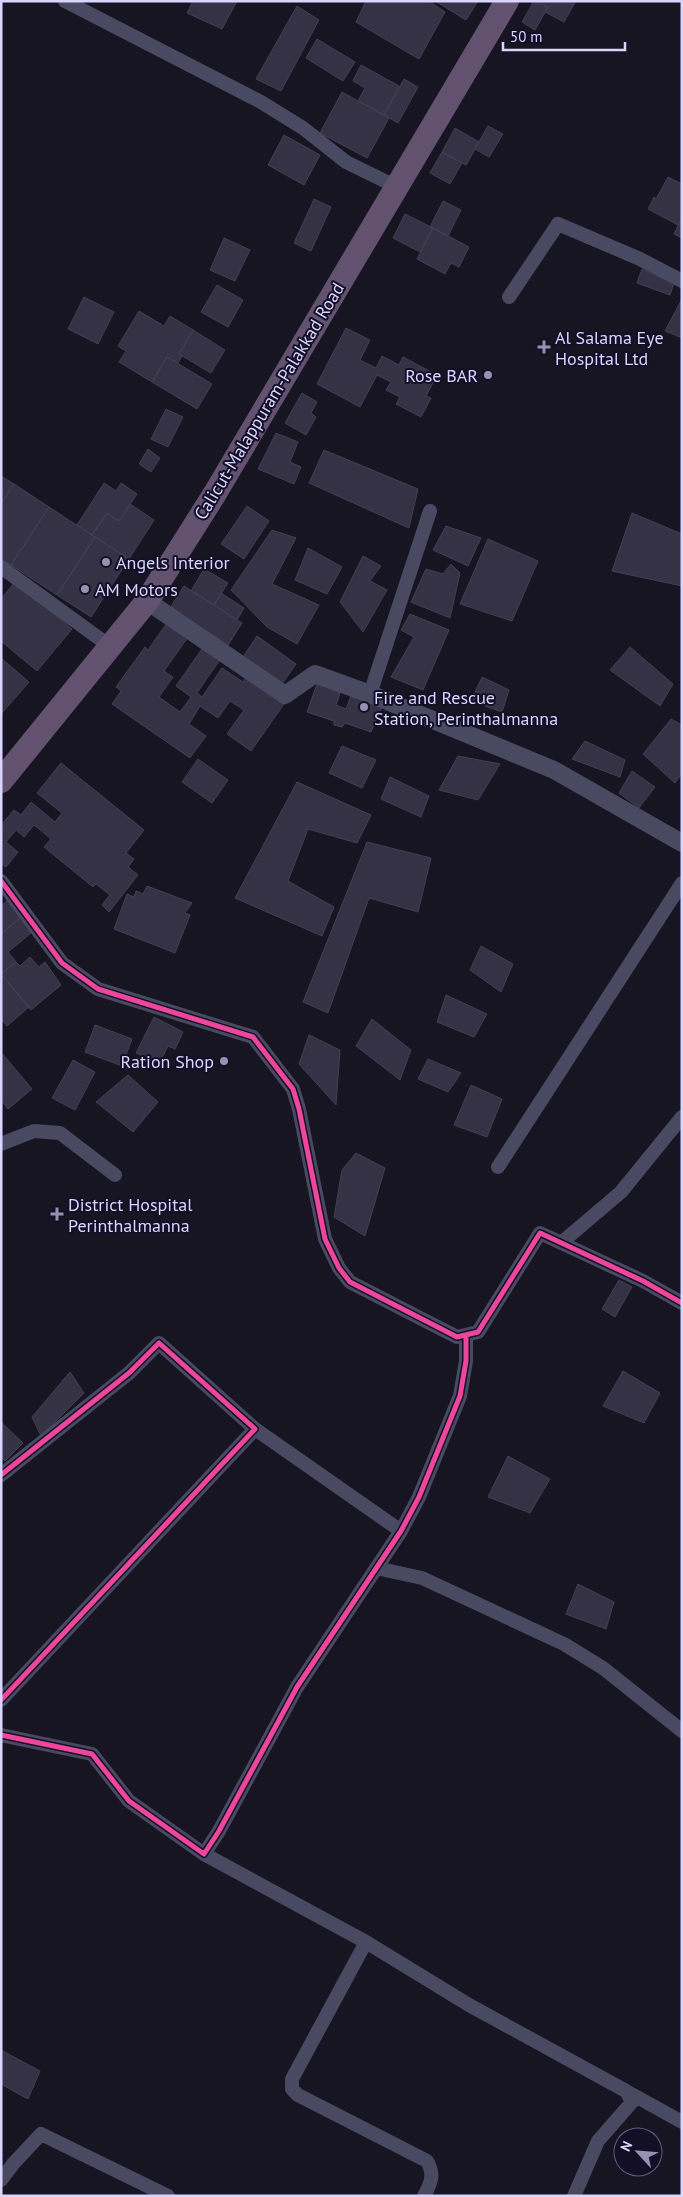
<svg xmlns="http://www.w3.org/2000/svg" width="683" height="2197" font-family="'PT Sans',sans-serif">
  <rect width="100%" height="100%" fill="#161521"/>
  <path fill="#343244" stroke="#433f55" d="M 193,1 L 237,1 L 222,29 L 187,13 Z
    M 366,1 L 429,1 L 445,12 L 419,59 L 356,22 Z
    M 435,1 L 478,1 L 466,20 Z
    M 534,1 L 548,7 L 535,30 L 522,22 Z
    M 538,1 L 576,1 L 564,22 L 545,12 L 548,7 Z
    M 297,6 L 319,20 L 281,91 L 256,79 Z
    M 317,39 L 355,62 L 343,81 L 306,58 Z
    M 361,65 L 399,86 L 384,115 L 358,101 L 365,88 L 353,81 Z
    M 404,79 L 418,87 L 398,123 L 384,115 Z
    M 342,92 L 389,118 L 367,158 L 320,133 Z
    M 488,126 L 503,134 L 489,157 L 475,149 Z
    M 455,128 L 479,142 L 466,165 L 442,152 Z
    M 284,135 L 320,155 L 304,185 L 268,165 Z
    M 442,152 L 462,163 L 450,184 L 430,173 Z
    M 668,177 L 682,184 L 682,218 L 678,225 L 648,209 L 654,197 L 656,199 Z
    M 314,199 L 331,207 L 311,251 L 294,243 Z
    M 443,201 L 461,210 L 448,236 L 430,227 Z
    M 405,214 L 433,228 L 420,252 L 393,238 Z
    M 682,218 L 682,238 L 674,234 Z
    M 433,228 L 469,247 L 459,267 L 451,263 L 445,274 L 417,259 Z
    M 224,238 L 250,250 L 235,281 L 210,270 Z
    M 642,269 L 674,283 L 670,295 L 637,283 Z
    M 217,285 L 243,300 L 228,327 L 201,312 Z
    M 84,297 L 114,312 L 98,344 L 68,329 Z
    M 682,299 L 682,338 L 665,331 Z
    M 139,311 L 164,326 L 170,316 L 193,330 L 179,354 L 182,356 L 178,363 L 167,357 L 152,382 L 119,362 L 126,351 L 118,346 Z
    M 346,328 L 370,340 L 360,360 L 376,368 L 382,356 L 399,365 L 403,357 L 437,375 L 426,396 L 431,398 L 421,417 L 396,404 L 400,397 L 386,390 L 391,382 L 377,375 L 360,407 L 317,384 Z
    M 193,330 L 225,350 L 211,373 L 179,354 Z
    M 167,357 L 212,384 L 197,409 L 152,382 Z
    M 302,393 L 317,402 L 311,413 L 316,417 L 306,435 L 285,423 Z
    M 166,409 L 183,417 L 168,447 L 151,439 Z
    M 276,433 L 298,442 L 290,462 L 301,467 L 294,484 L 258,469 Z
    M 148,449 L 160,458 L 151,472 L 139,464 Z
    M 324,450 L 418,489 L 409,528 L 309,483 Z
    M 1,476 L 14,484 L 1,504 Z
    M 104,483 L 116,491 L 121,483 L 137,494 L 119,521 L 107,513 L 92,535 L 77,525 Z
    M 14,484 L 49,507 L 11,565 L 1,559 L 1,504 Z
    M 130,504 L 154,520 L 129,559 L 92,535 L 107,513 L 119,521 Z
    M 247,506 L 269,521 L 244,559 L 221,544 Z
    M 49,507 L 95,537 L 57,595 L 11,565 Z
    M 632,513 L 682,534 L 682,586 L 612,571 Z
    M 446,526 L 481,538 L 468,566 L 433,550 Z
    M 272,530 L 296,538 L 272,584 L 319,605 L 297,644 L 267,627 L 231,590 Z
    M 95,537 L 129,559 L 91,617 L 57,595 Z
    M 488,539 L 538,561 L 512,621 L 460,604 Z
    M 308,548 L 342,567 L 327,594 L 295,580 Z
    M 363,556 L 381,566 L 370,581 L 387,590 L 363,632 L 340,602 Z
    M 451,564 L 460,573 L 450,618 L 411,602 L 426,569 L 443,574 Z
    M 204,569 L 228,583 L 214,605 L 191,591 Z
    M 15,582 L 72,629 L 37,671 L 1,641 L 1,599 Z
    M 184,586 L 242,623 L 228,645 L 170,608 Z
    M 221,593 L 244,608 L 237,620 L 214,605 Z
    M 410,614 L 449,630 L 423,690 L 391,677 L 414,637 L 401,630 Z
    M 167,623 L 188,637 L 164,671 L 173,677 L 159,697 L 180,712 L 191,697 L 176,686 L 204,646 L 221,658 L 197,693 L 202,697 L 222,668 L 243,682 L 246,677 L 284,704 L 251,751 L 227,734 L 244,710 L 230,701 L 218,718 L 200,706 L 189,724 L 206,736 L 190,758 L 112,704 L 121,691 L 116,687 L 145,647 L 148,650 Z
    M 257,636 L 296,664 L 282,684 L 243,657 Z
    M 630,647 L 673,684 L 660,706 L 610,670 Z
    M 1,658 L 29,682 L 1,714 Z
    M 482,677 L 509,690 L 502,712 L 471,701 Z
    M 317,684 L 340,693 L 336,705 L 346,709 L 352,693 L 383,704 L 371,732 L 345,723 L 342,727 L 334,725 L 334,721 L 307,712 Z
    M 671,719 L 682,725 L 682,773 L 675,783 L 643,754 Z
    M 585,741 L 625,760 L 620,777 L 572,759 Z
    M 342,746 L 376,760 L 362,788 L 329,773 Z
    M 458,756 L 500,764 L 478,800 L 439,790 Z
    M 198,759 L 228,780 L 212,803 L 182,782 Z
    M 61,763 L 144,830 L 126,853 L 134,859 L 128,867 L 138,875 L 109,912 L 102,905 L 110,895 L 96,884 L 93,887 L 44,847 L 51,839 L 34,825 L 24,837 L 16,830 L 6,842 L 18,852 L 6,867 L 1,863 L 1,825 L 14,810 L 21,815 L 31,802 L 55,822 L 62,813 L 37,793 Z
    M 632,771 L 655,787 L 639,808 L 619,793 Z
    M 390,777 L 429,796 L 421,817 L 381,799 Z
    M 297,782 L 371,815 L 357,843 L 308,829 L 288,881 L 334,907 L 322,936 L 235,898 Z
    M 367,842 L 431,858 L 418,912 L 369,898 L 328,1013 L 303,1002 Z
    M 147,886 L 192,903 L 185,913 L 190,915 L 175,953 L 114,929 L 127,894 L 134,897 L 136,891 L 143,894 Z
    M 7,901 L 21,917 L 1,934 L 1,906 Z
    M 21,917 L 31,933 L 8,952 L 16,962 L 1,974 L 1,934 Z
    M 481,946 L 513,964 L 501,992 L 470,970 Z
    M 30,957 L 39,967 L 45,962 L 61,985 L 31,1010 L 1,974 L 16,962 L 20,966 Z
    M 1,974 L 29,1007 L 7,1026 L 1,1019 Z
    M 446,995 L 487,1014 L 474,1037 L 437,1022 Z
    M 154,1017 L 183,1032 L 175,1049 L 168,1046 L 159,1064 L 136,1053 Z
    M 372,1019 L 411,1050 L 400,1080 L 356,1046 Z
    M 95,1025 L 132,1039 L 122,1066 L 85,1052 Z
    M 309,1035 L 340,1050 L 336,1105 L 299,1064 Z
    M 1,1052 L 32,1089 L 8,1109 L 1,1100 Z
    M 428,1059 L 461,1073 L 448,1092 L 418,1079 Z
    M 73,1060 L 95,1072 L 75,1110 L 52,1098 Z
    M 128,1075 L 158,1102 L 133,1132 L 96,1102 Z
    M 471,1085 L 502,1099 L 487,1137 L 454,1125 Z
    M 356,1153 L 385,1168 L 365,1236 L 334,1217 L 342,1170 Z
    M 619,1280 L 632,1287 L 615,1317 L 602,1309 Z
    M 623,1371 L 660,1393 L 644,1423 L 603,1406 Z
    M 70,1372 L 84,1393 L 41,1436 L 32,1417 Z
    M 1,1422 L 23,1443 L 5,1461 L 1,1457 Z
    M 508,1456 L 550,1479 L 530,1513 L 488,1497 Z
    M 578,1584 L 614,1602 L 606,1629 L 566,1614 Z
    M 1,2050 L 40,2071 L 28,2099 L 1,2084 Z"/>
  <g fill="none" stroke-linecap="round" stroke-linejoin="round">
    <path stroke="#4a4962" stroke-width="14" d="M 65,1 L 261,102 L 303,128 L 346,162 L 397,187
      M 509,297 L 558,224 L 640,259 L 682,281
      M 1,567 L 111,647
      M 370,694 L 430,511
      M 1,881 L 62,963 L 98,989 L 253,1037 L 293,1089 L 299,1109 L 325,1239 L 339,1268 L 350,1282 L 457,1337 L 478,1332 L 540,1233 L 643,1281 L 682,1303
      M 1,1144 L 34,1131 L 60,1133 L 115,1175
      M 498,1167 L 682,883
      M 561,1243 L 621,1192 L 682,1117
      M 255,1429 L 401,1531
      M 1,1475 L 129,1373 L 159,1343 L 255,1429 L 1,1700
      M 376,1568 L 422,1578 L 564,1644 L 603,1668 L 682,1731
      M 1,1735 L 92,1754 L 129,1801 L 204,1854 L 219,1831 L 297,1687 L 401,1531 L 419,1497 L 460,1396 L 466,1361 L 466,1335
      M 204,1854 L 366,1942 L 469,2005 L 626,2091 L 632,2102 L 598,2141 L 574,2196
      M 366,1942 L 292,2079 L 292,2089 L 298,2095 L 427,2161 C 435,2175 431,2183 424,2196
      M 626,2091 L 682,2122
      M 1,2180 L 13,2164 L 41,2134 L 168,2196"/>
    <path stroke="#4a4962" stroke-width="18" d="M 147,601 L 285,695 L 315,674 L 370,694 L 554,770 L 682,843"/>
    <path stroke="#625270" stroke-width="24" d="M 1,781 L 147,601 L 214,495 L 507,1"/>
    <defs>
      <path id="cycleway" d="M 1,881 L 62,963 L 98,989 L 253,1037 L 293,1089 L 299,1109 L 325,1239 L 339,1268 L 350,1282 L 457,1337 L 478,1332 L 540,1233 L 643,1281 L 682,1303
        M 1,1475 L 129,1373 L 159,1343 L 255,1429 L 1,1700
        M 1,1735 L 92,1754 L 129,1801 L 204,1854 L 219,1831 L 297,1687 L 401,1531 L 419,1497 L 460,1396 L 466,1361 L 466,1335"/>
    </defs>
    <use href="#cycleway" stroke="#130f27" stroke-width="8"/>
    <use href="#cycleway" stroke="#ed469a" stroke-width="5"/>
  </g>
  <g fill="#9592b1" stroke="#130f27" stroke-width="2">
    <path d="M541.5 339.5h5v5h5v5h-5v5h-5v-5h-5v-5h5z"/>
    <circle cx="488" cy="375" r="5"/>
    <circle cx="106" cy="562" r="5"/>
    <circle cx="85" cy="589" r="5"/>
    <circle cx="364" cy="707" r="5"/>
    <circle cx="224" cy="1061" r="5"/>
    <path d="M54.5 1206.5h5v5h5v5h-5v5h-5v-5h-5v-5h5z"/>
  </g>
  <g text-anchor="middle" dominant-baseline="central" stroke-width="4" stroke-linejoin="round" paint-order="stroke">
    <g font-size="18" fill="#dad5ff" stroke="#130f27" text-anchor="start">
      <text x="555" y="337">Al Salama Eye<tspan x="555" dy="21">Hospital Ltd</tspan></text>
      <text x="478" y="375" text-anchor="end">Rose BAR</text>
      <text x="116" y="562">Angels Interior</text>
      <text x="95" y="589">AM Motors</text>
      <text x="374" y="697">Fire and Rescue<tspan x="374" dy="21">Station, Perinthalmanna</tspan></text>
      <text x="214" y="1061" text-anchor="end">Ration Shop</text>
      <text x="68" y="1204">District Hospital<tspan x="68" dy="21">Perinthalmanna</tspan></text>
    </g>
    <g font-size="18" fill="#dad5ff" stroke="#130f27">
      <text transform="translate(269 401) rotate(-59)">Calicut-Malappuram-Palakkad Road</text>
    </g>
  </g>
  <rect width="683" height="2197" fill="none" stroke="#dad5ff" stroke-width="5"/>
  <g transform="translate(638 2152) rotate(296)"><circle r="24" fill="#130f27" stroke="#635e7d"/>
  <path d="M0-4L9 19L0 12L-9 19Z" fill="#9592b1"/>
  <text y="-8" font-size="14" font-weight="bold" text-anchor="middle" fill="#dad5ff">N</text>
  </g>
  <path d="M503 42v8h122v-8" fill="none" stroke="#dad5ff" stroke-width="2.5"/>
  <text x="510" y="42" font-size="15" fill="#dad5ff" stroke="#130f27" stroke-width="4" paint-order="stroke">50 m</text>
</svg>
